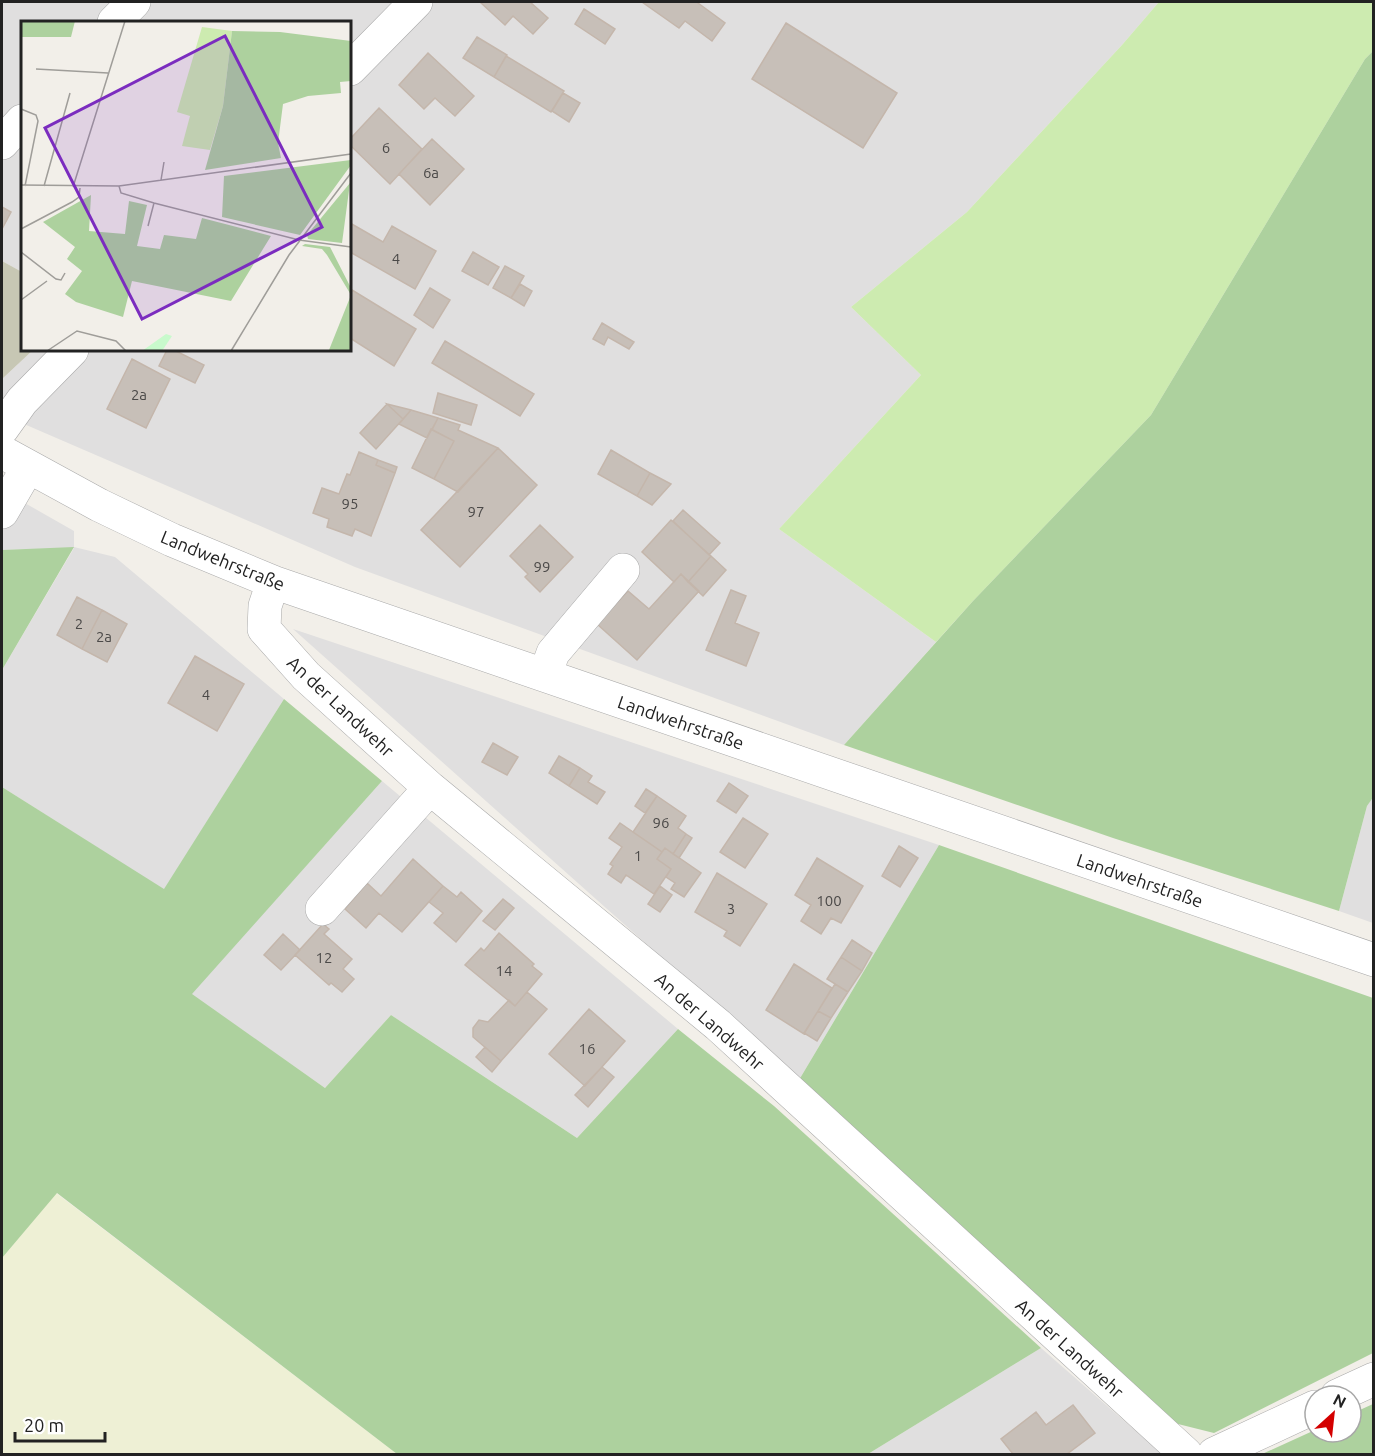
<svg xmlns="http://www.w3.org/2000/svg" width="1375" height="1456" font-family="Ubuntu,sans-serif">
  <rect width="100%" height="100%" fill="#f2efe9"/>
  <path fill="#e0dfdf" d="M 2,2 L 1159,2 L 1122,45 L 967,212 L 851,307 L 921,375 L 779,529 L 936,642 L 844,745 L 355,567 L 24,424 L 2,412 L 2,379 L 33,350 L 350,350 L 350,22 L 22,22 L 22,272 L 2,261 Z
    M 2,490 L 74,531 L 74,547 L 115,557 L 284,699 L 164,890 L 2,787 L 2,670 L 74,548 L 2,550 Z
    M 293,629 L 798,798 L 939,845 L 799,1080 Z
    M 382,781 L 678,1029 L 577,1138 L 391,1015 L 325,1088 L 191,994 Z
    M 1373,796 L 1373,923 L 1339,911 L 1367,806 Z
    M 1041,1348 L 1162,1454 L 868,1454 Z"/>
  <path fill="#c7c7b4" d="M 2,261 L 22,272 L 22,350 L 33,350 L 2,379 Z"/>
  <path fill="#eef0d5" d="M 56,1193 L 397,1454 L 2,1454 L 2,1258 Z"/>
  <path fill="#cdebb0" d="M 1159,2 L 1373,2 L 1373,51 L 1365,59 L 1151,415 L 973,601 L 936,642 L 779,529 L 921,375 L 851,307 L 967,212 L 1122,45 Z"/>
  <path fill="#add19e" d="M 1373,51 L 1374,796 L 1367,806 L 1339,911 L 1113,838 L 844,745 L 973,601 L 1151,415 L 1365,59 Z
    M 74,547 L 2,670 L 2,550 Z
    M 284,699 L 382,781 L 192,994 L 325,1088 L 391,1015 L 577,1138 L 678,1029 L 774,1106 L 1041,1348 L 868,1454 L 397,1454 L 57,1193 L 2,1258 L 2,787 L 164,889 Z
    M 939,845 L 1373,998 L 1373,1353 L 1214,1433 L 1174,1423 L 799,1080 Z
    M 1373,1404 L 1373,1454 L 1262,1454 L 1315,1430 L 1315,1432 L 1351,1432 L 1351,1414 Z"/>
  <path fill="#c7bfb8" stroke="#c4b6ab" stroke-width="1.5" d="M 480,2 L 530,2 L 548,18 L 533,34 L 513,16 L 505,25 Z
    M 642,2 L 699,2 L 698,3 L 725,23 L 712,41 L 685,21 L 679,28 Z
    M 584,9 L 615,29 L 605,44 L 575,24 Z
    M 786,23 L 897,93 L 863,148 L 752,79 Z
    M 477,37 L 507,55 L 494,77 L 463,58 Z
    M 428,53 L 474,96 L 455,116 L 435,98 L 424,109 L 399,85 Z
    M 506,56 L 564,91 L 551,112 L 494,77 Z
    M 563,93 L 580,103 L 569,122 L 552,111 Z
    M 379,108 L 422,149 L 390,184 L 350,145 L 350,139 Z
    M 432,139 L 464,169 L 430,205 L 399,174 Z
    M 2,207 L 11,212 L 2,229 Z
    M 350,223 L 383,242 L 392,226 L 436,251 L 415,289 L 350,252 Z
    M 473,252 L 499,267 L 488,285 L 462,271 Z
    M 505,266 L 524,276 L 511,298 L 493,288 Z
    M 520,284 L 532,291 L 524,306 L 511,298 Z
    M 430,288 L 450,300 L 433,328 L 414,315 Z
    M 352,290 L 416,329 L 394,366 L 350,338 L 350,294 Z
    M 602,323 L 634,342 L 629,349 L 608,337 L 604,345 L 593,339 Z
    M 445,341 L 534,394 L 520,416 L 432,363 Z
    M 167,350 L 174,350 L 204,365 L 195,383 L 159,366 Z
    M 132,359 L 170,379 L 146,428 L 107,409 Z
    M 438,393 L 477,405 L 471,425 L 433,413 Z
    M 387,404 L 411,410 L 403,419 Z
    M 387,404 L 403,419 L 376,449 L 360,433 Z
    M 411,410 L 438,418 L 427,438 L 399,424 Z
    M 438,418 L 460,425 L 458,430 L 498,448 L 458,492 L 434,479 L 454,441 L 432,430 Z
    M 431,429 L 454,441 L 434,479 L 412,468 Z
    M 498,448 L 537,485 L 460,567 L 421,530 Z
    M 611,450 L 650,473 L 637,496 L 598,474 Z
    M 359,452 L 378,460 L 376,465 L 395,473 L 371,536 L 355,529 L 352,536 L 327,527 L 329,519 L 313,513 L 322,488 L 339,494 L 347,474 L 350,475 Z
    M 378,460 L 397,467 L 395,473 L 376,465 Z
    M 650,473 L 671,484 L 652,505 L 637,496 Z
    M 683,510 L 720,543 L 709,555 L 673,521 Z
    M 671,520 L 711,556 L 688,582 L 681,574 L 674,582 L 642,552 Z
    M 540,525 L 573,557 L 540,592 L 525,577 L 528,574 L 510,556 Z
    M 711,556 L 726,570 L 703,596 L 688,582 Z
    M 681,574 L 699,591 L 637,660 L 597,624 L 628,591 L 649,609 Z
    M 731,590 L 746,596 L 735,623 L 759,633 L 746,666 L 706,650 Z
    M 77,597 L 102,610 L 82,649 L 57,635 Z
    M 102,610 L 127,624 L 107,662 L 82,649 Z
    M 195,656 L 244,684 L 217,731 L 168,703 Z
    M 493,743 L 518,757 L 507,775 L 482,762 Z
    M 559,756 L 580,768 L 569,786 L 549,773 Z
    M 580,768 L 592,776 L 588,782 L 605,792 L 597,804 L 569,786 Z
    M 729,783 L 748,796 L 736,813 L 717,801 Z
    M 646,789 L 657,796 L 645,813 L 635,806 Z
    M 657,796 L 686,816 L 678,828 L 686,834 L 673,854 L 665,848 L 662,852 L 633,832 Z
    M 743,818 L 768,834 L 745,868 L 720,852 Z
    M 620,823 L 662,852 L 657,859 L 671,869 L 654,894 L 626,875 L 621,883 L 608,874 L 613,866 L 610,864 L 622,847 L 609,838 Z
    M 686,834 L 692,838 L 679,858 L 673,854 Z
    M 899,846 L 918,858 L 900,887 L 882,876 Z
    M 665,848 L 701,873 L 684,897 L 671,889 L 675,883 L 666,877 L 671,869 L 657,859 Z
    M 817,858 L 863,886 L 841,923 L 831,918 L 821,934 L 801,921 L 811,905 L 795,895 Z
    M 413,859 L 443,886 L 402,932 L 379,913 L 366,928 L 345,909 L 367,883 L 381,896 Z
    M 717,873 L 767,904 L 740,946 L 724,936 L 727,931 L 695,912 Z
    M 443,886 L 457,897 L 461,892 L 482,911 L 456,942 L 434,923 L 443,913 L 429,902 Z
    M 660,886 L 672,895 L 660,912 L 648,904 Z
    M 503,899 L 514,908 L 495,930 L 483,921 Z
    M 323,924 L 329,929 L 324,934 L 352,959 L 343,969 L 354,979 L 342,992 L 331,983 L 329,985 L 295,955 Z
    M 499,933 L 534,964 L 532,966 L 542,974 L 515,1006 L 465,965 L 481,948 L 484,951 Z
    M 283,934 L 300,950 L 281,970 L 264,955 Z
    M 852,940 L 872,953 L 862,971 L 841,957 Z
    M 841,957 L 862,971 L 848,992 L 827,979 Z
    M 794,964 L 832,988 L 804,1034 L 766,1010 Z
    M 835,984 L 848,992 L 831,1018 L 818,1011 Z
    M 527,992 L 547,1009 L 501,1061 L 473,1037 L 473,1028 L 479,1020 L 488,1022 L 509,1000 L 515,1006 Z
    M 589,1009 L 625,1041 L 585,1086 L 549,1054 Z
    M 818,1011 L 831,1018 L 817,1041 L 804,1033 Z
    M 485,1047 L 501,1061 L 492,1072 L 476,1057 Z
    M 602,1067 L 614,1077 L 588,1107 L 575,1095 Z
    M 1073,1405 L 1095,1433 L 1067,1454 L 1013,1454 L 1001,1439 L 1036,1412 L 1046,1425 Z"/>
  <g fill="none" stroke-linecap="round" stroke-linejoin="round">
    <defs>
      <path id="minor" d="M 114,22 L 134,2
        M 350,69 L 416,2
        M 2,143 L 22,121
        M 2,429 L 22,401 L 72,350
        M 2,452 L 99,505 L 172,540 L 273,582 L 1374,960
        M 2,512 L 28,467
        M 273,582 L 265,606 L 264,629 L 306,676 L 430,788 L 718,1025 L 1186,1454
        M 545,675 L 553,653 L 623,570
        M 322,909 L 430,788
        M 1337,1396 L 1374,1379
        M 1214,1454 L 1315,1407"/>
    </defs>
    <use href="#minor" stroke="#a9a9a9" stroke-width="34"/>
    <use href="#minor" stroke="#fff" stroke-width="33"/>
  </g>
  <g text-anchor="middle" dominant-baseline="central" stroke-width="5" stroke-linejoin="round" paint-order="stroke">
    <g font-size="15" fill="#4b4948">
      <text x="386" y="147">6</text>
      <text x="431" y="172">6a</text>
      <text x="396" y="258">4</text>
      <text x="139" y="394">2a</text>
      <text x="350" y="503">95</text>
      <text x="476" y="511">97</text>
      <text x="542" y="566">99</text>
      <text x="79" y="623">2</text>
      <text x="104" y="636">2a</text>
      <text x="206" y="694">4</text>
      <text x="661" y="822">96</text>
      <text x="638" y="855">1</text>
      <text x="829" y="900">100</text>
      <text x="731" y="908">3</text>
      <text x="324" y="957">12</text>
      <text x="504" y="970">14</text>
      <text x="587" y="1048">16</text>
    </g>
    <g font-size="18" fill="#222" stroke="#fff">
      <text transform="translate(223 560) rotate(22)">Landwehrstraße</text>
      <text transform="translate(341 706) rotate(43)">An der Landwehr</text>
      <text transform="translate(681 722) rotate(19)">Landwehrstraße</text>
      <text transform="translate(1140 880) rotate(19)">Landwehrstraße</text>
      <text transform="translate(710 1021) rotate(41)">An der Landwehr</text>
      <text transform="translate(1070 1348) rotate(42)">An der Landwehr</text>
    </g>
  </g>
  <g transform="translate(21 21)">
    <rect width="330" height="330" fill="#f2efe9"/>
    <path d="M 181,6 L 211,10 L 202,85 L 189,129 L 161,125 L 169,95 L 156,91 Z" fill="#cdebb0"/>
    <path d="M 0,0 L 54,0 L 50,16 L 0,16 ZM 211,10 L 259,11 L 330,20 L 330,60 L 319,61 L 320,72 L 287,75 L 262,83 L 257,122 L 260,137 L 184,149 L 202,85 ZM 330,139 L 330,144 L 279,214 L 201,196 L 203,155 ZM 329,162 L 321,222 L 287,218 L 286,214 ZM 70,174 L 68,210 L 104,213 L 108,180 L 126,184 L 116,225 L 139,228 L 143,214 L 175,218 L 181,197 L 250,215 L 210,280 L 111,260 L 102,296 L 55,281 L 44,273 L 61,250 L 46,238 L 54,226 L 22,201 ZM 284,223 L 309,226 L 330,267 L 330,329 L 308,329 L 330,274 L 306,234 L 301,228 L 281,225 Z" fill="#add19e"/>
    <path d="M 145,313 L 151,315 L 141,330 L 121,330 Z" fill="#c8facc"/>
    <path fill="none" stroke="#9f9d99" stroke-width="1.5" d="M 15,48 L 87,52M 0,88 L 15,94 L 17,100 L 4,165M 140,159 L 143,141M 0,164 L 98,165 L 330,133M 23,165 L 49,72M 98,165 L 100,172 L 133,182 L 278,219 L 330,226M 52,166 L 104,0M 127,205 L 133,182M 0,208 L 51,181 L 58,176 L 59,167M 0,231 L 35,258 L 40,259 L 44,252M 0,279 L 26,260M 26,330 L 56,310 L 95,320 L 105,330M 210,330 L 268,234 L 330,152"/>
    <path fill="#7b2cbf" fill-opacity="0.15" stroke="#7b2cbf" stroke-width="3" d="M 204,15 L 301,206 L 121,298 L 24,107 Z"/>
    <rect width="330" height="330" fill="none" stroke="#222" stroke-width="3"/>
  </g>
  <rect width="1375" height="1456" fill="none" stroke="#222222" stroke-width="6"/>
  <g transform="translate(1333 1414) rotate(27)"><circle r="28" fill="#ffffff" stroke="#a7a7a7" stroke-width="1.5"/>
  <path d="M0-4.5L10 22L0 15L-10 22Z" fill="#d40000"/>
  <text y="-9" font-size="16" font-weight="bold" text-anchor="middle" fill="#222222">N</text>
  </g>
  <path d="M15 1432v9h90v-9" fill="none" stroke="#222222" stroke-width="3"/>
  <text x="24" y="1432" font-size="18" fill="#222222" stroke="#ffffff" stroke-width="4.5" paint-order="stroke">20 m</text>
</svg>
